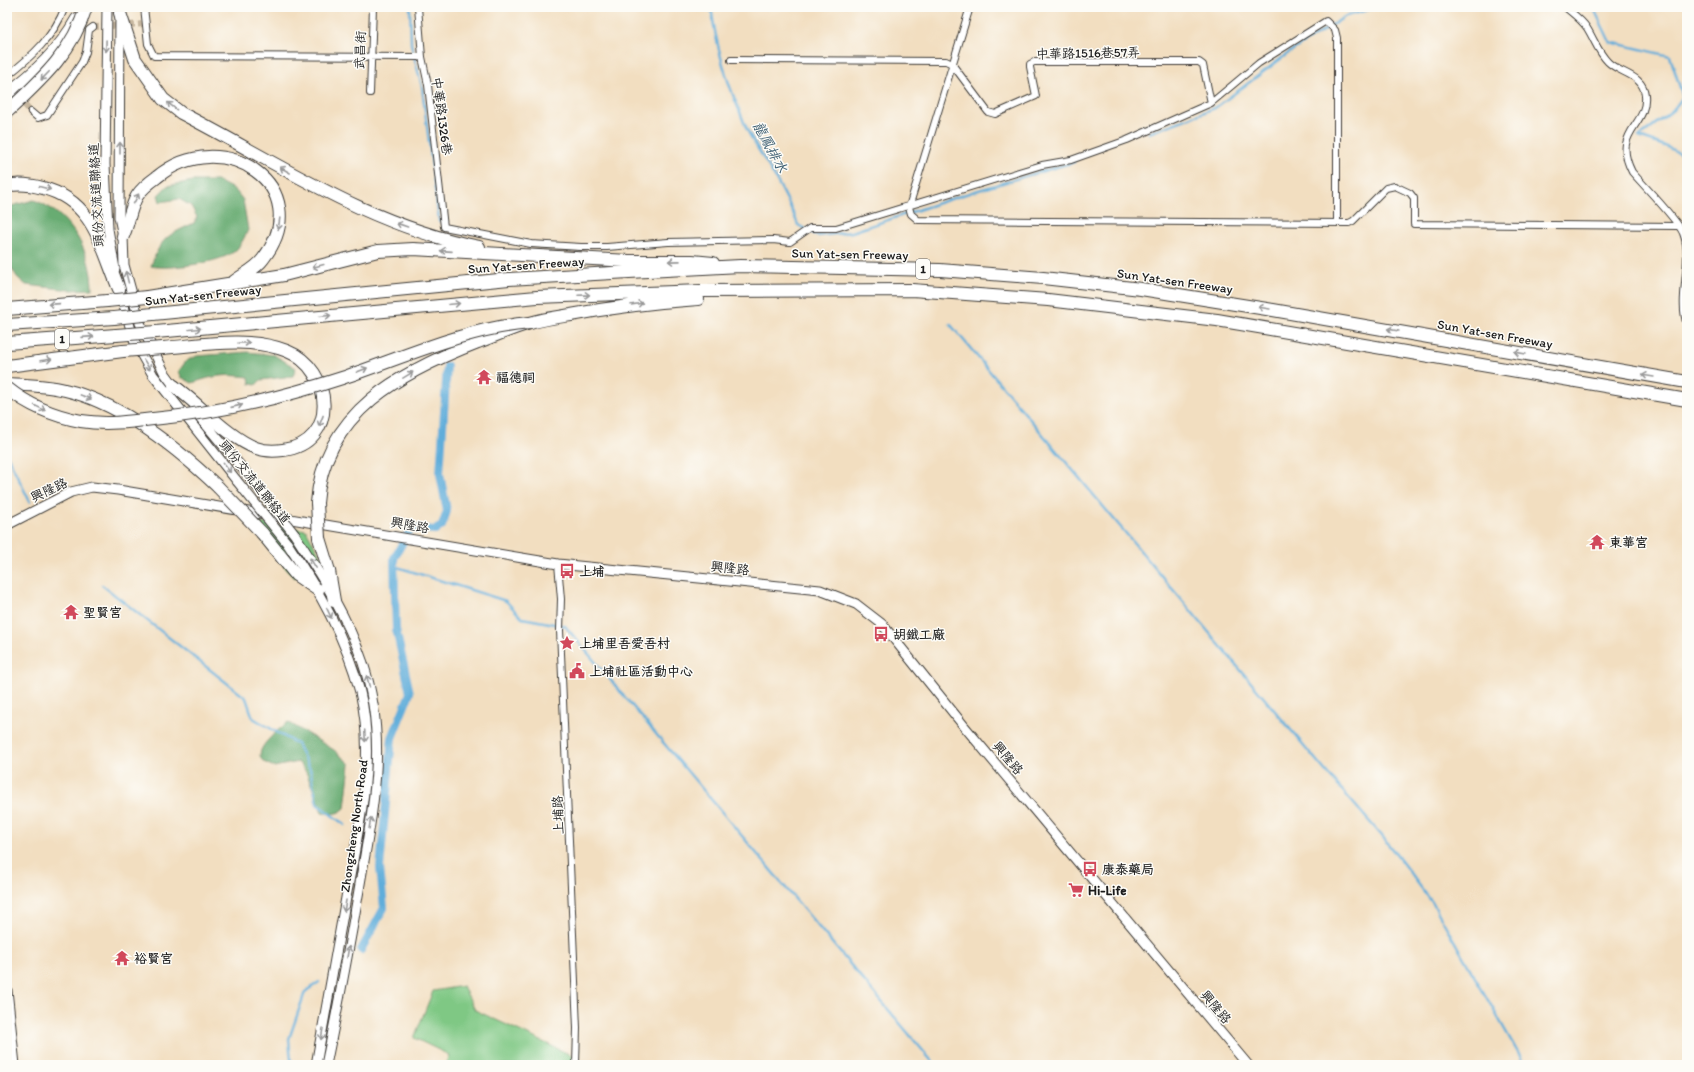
<svg xmlns="http://www.w3.org/2000/svg" width="1694" height="1072" font-family="Itim,'LXGW WenKai TC',sans-serif">
  <rect width="100%" height="100%" fill="#fdfcf7"/>
  <filter id="ink" filterUnits="userSpaceOnUse"><feTurbulence type="fractalNoise" baseFrequency=".025" numOctaves="2"/><feDisplacementMap in="SourceGraphic" scale="8" xChannelSelector="R" yChannelSelector="G"/><feConvolveMatrix kernelMatrix="1 2 1 2 8 2 1 2 1" color-interpolation-filters="sRGB"/></filter>
  <filter id="wash" filterUnits="userSpaceOnUse"><feTurbulence type="fractalNoise" baseFrequency=".012" numOctaves="4" result="noise"/><feDisplacementMap in="SourceGraphic" scale="16" xChannelSelector="R" yChannelSelector="G"/><feGaussianBlur stdDeviation="0.9" result="paint"/><feColorMatrix in="noise" values="0 0 0 0 0 0 0 0 0 0 0 0 0 0 0 0 0 1.4 0 .05"/><feComposite in="paint" operator="in"/></filter>
  <g filter="url(#wash)">
    <rect width="100%" height="100%" fill="#f2dec0"/>
    <path fill="#7fc884" stroke="#4e7250" d="M 247,521 L 306,530 L 334,580 L 293,577 Z
      M 463,986 L 475,1010 L 573,1056 L 573,1065 L 445,1065 L 449,1055 L 414,1038 L 433,991 Z"/>
    <path fill="#67ac72" stroke="#426447" d="M 193,181 L 218,181 L 235,190 L 243,200 L 248,230 C 245,236 240,247 235,251 C 220,263 169,270 151,266 C 162,236 167,236 194,223 L 197,217 L 191,206 L 179,199 L 160,202 L 158,195 L 167,186 Z
      M 34,200 C 70,213 92,252 92,289 L 72,290 L 26,285 L 17,277 L 7,261 L 7,207 Z
      M 248,352 L 274,355 L 296,368 L 293,376 L 261,380 L 256,385 L 250,384 L 249,377 C 224,374 216,375 192,383 L 181,377 L 179,371 L 186,361 L 197,356 Z
      M 288,722 L 334,750 L 350,764 L 345,808 C 339,814 331,815 322,812 L 306,772 L 298,762 L 274,767 C 271,765 266,764 263,761 C 251,750 280,729 288,722 Z"/>
    <g fill="none" stroke-linecap="round" stroke-linejoin="round">
      <path stroke="#61adda" stroke-width="2.5" d="M 410,7 L 411,44 L 422,87 L 439,221
        M 711,7 C 716,44 725,78 740,112 C 743,120 746,129 751,137 C 768,166 786,193 798,225 L 818,236 L 852,232 L 972,192 L 1074,162
        M 1592,7 L 1594,9 L 1610,42 L 1670,56 L 1683,97 L 1673,110 L 1639,137 L 1665,146 L 1687,157
        M 1149,133 L 1215,108 L 1290,52 L 1346,16 L 1378,7
        M 950,324 L 1327,773 L 1382,836 L 1432,902 L 1525,1065
        M 7,455 L 30,502
        M 394,566 L 506,601 L 522,618 L 565,626 L 935,1065
        M 102,585 L 246,698 L 253,718 L 297,744 L 310,769 L 317,804 L 345,825
        M 293,1065 L 291,1061 L 289,1039 L 305,992 L 319,982"/>
      <path stroke="#61adda" stroke-width="8" d="M 361,950 L 384,908 L 380,868 L 392,738 L 410,693 L 396,629 L 394,558 L 411,528 L 435,530 L 442,526 L 447,511 L 440,474 L 447,366"/>
    </g>
  </g>
  <g filter="url(#ink)">
    <g fill="none" stroke-linecap="round" stroke-linejoin="round">
      <path stroke="#c7b79f" stroke-width="6" stroke-dasharray="6 3" stroke-linecap="butt" d="M 93,27 L 145,24
        M 7,85 L 31,112"/>
      <defs>
        <path id="street" d="M 144,7 L 148,44 L 154,56 L 422,57
          M 418,7 L 422,57 L 428,85 L 444,227 L 531,244 L 581,247 L 607,247 L 668,242 L 773,240 L 790,242 L 810,228 L 836,228 L 1042,165 L 1071,160 L 1127,140 L 1211,103 L 1259,63 L 1326,21 L 1335,30 L 1337,38 L 1337,223
          M 970,7 L 909,207 L 911,214 L 918,220 L 1349,223 L 1353,221 L 1386,188 L 1395,186 L 1410,193 L 1414,198 L 1414,224 L 1679,226
          M 1565,7 C 1572,13 1582,20 1587,28 C 1594,39 1598,52 1608,62 C 1620,74 1643,74 1645,95 C 1648,127 1611,131 1632,172 C 1644,186 1677,219 1683,233 C 1694,261 1677,297 1687,325
          M 731,60 L 946,61 L 952,64
          M 952,64 L 988,112 L 995,114 L 1036,96 L 1030,67 L 1030,64 L 1034,62 L 1199,62 L 1203,65 L 1211,103
          M 7,76 C 31,57 54,37 65,7
          M 370,93 L 373,7
          M 31,112 L 38,118 L 47,115 L 82,62 L 86,52 L 89,30 L 93,27
          M 558,564 L 561,599 L 560,630 L 577,1028 L 576,1065"/>
        <path id="secondary" d="M 107,7 L 105,164 L 108,229 L 115,269
          M 120,7 L 119,217 L 123,236 L 124,265 L 140,323 L 164,372 L 178,391
          M 120,293 L 135,343 L 153,375 L 237,481
          M 194,410 L 248,475
          M 7,525 L 71,492 L 92,487 L 118,490 L 558,564 L 820,590 L 856,604 L 882,624 L 964,726 L 1248,1065
          M 295,535 C 321,575 348,618 363,663 C 389,741 372,812 359,890 C 349,948 338,1007 326,1065
          M 287,543 C 318,589 346,638 360,692 C 376,758 359,827 347,892 C 337,950 326,1007 316,1065
          M 7,990 L 15,1065"/>
        <path id="highway" d="M 120,13 L 135,59 L 163,99 L 181,113 C 278,163 369,226 479,247
          M 7,94 C 35,73 60,50 77,19
          M 7,186 C 18,183 32,185 43,188 C 94,201 101,247 119,289
          M 123,236 C 129,223 130,208 137,196 C 142,188 150,182 157,177 C 222,123 319,187 263,259 C 256,269 242,275 232,283
          M 147,297 L 284,275 L 378,251 L 413,249 L 629,261 L 692,261 L 713,263
          M 7,309 L 107,301
          M 153,314 L 509,279 L 629,272 L 740,266 L 940,270 L 1043,278 L 1141,289 L 1273,310 L 1687,382
          M 7,325 L 114,318
          M 156,332 L 537,297 L 701,291 L 912,290 L 1048,300 L 1217,320 L 1687,400
          M 7,343 L 116,335
          M 163,348 C 203,345 248,336 287,351 C 333,369 340,443 283,450 C 275,451 264,451 256,448 C 229,438 199,404 174,386
          M 7,366 L 123,351
          M 7,384 C 26,385 46,385 65,390 C 121,403 177,448 218,487
          M 317,503 C 323,412 403,371 478,342 C 495,336 512,328 530,323 C 543,319 558,317 571,315 C 613,307 655,302 698,299
          M 262,533 L 296,575 L 318,590
          M 319,538 L 329,571 L 334,601"/>
      </defs>
      <use href="#street" stroke="#3c3935" stroke-width="8"/>
      <use href="#secondary" stroke="#3c3935" stroke-width="11"/>
      <use href="#highway" stroke="#3c3935" stroke-width="14"/>
      <use href="#street" stroke="#fff" stroke-width="6"/>
      <use href="#secondary" stroke="#fff" stroke-width="9"/>
      <use href="#highway" stroke="#fff" stroke-width="12"/>
      <defs>
        <path id="secondary-bridge" d="M 248,475 L 295,535
          M 237,481 L 287,543"/>
        <path id="highway-bridge" d="M 7,112 C 40,81 73,52 86,7
          M 107,301 L 147,297
          M 114,318 L 153,314
          M 116,335 L 156,332
          M 123,351 L 163,348
          M 7,388 C 28,405 54,416 81,421 C 105,425 130,422 153,419 C 217,413 281,398 342,378 C 402,358 466,328 530,323
          M 218,487 L 262,533
          M 317,503 L 319,538"/>
      </defs>
      <use href="#secondary-bridge" stroke="#3c3935" stroke-width="11" stroke-linecap="butt"/>
      <use href="#highway-bridge" stroke="#3c3935" stroke-width="14" stroke-linecap="butt"/>
      <use href="#secondary-bridge" stroke="#fff" stroke-width="9"/>
      <use href="#highway-bridge" stroke="#fff" stroke-width="12"/>
    </g>
    <defs><path id="oneway-shaft" d="M-6 0H5M1.5-3L5.5 0L1.5 3" fill="none" stroke-width="1.6" stroke-linecap="round" stroke-linejoin="round"/></defs>
    <g stroke="#999">
      <use href="#oneway-shaft" transform="translate(106 46) rotate(91)"/>
      <use href="#oneway-shaft" transform="translate(45 76) rotate(134)"/>
      <use href="#oneway-shaft" transform="translate(172 106) rotate(-141)"/>
      <use href="#oneway-shaft" transform="translate(120 148) rotate(-90)"/>
      <use href="#oneway-shaft" transform="translate(285 170) rotate(-150)"/>
      <use href="#oneway-shaft" transform="translate(45 188) rotate(15)"/>
      <use href="#oneway-shaft" transform="translate(136 199) rotate(-63)"/>
      <use href="#oneway-shaft" transform="translate(279 224) rotate(98)"/>
      <use href="#oneway-shaft" transform="translate(402 225) rotate(-161)"/>
      <use href="#oneway-shaft" transform="translate(446 251) rotate(-176)"/>
      <use href="#oneway-shaft" transform="translate(674 261) rotate(179)"/>
      <use href="#oneway-shaft" transform="translate(318 266) rotate(166)"/>
      <use href="#oneway-shaft" transform="translate(127 277) rotate(-104)"/>
      <use href="#oneway-shaft" transform="translate(584 295) rotate(-2)"/>
      <use href="#oneway-shaft" transform="translate(54 304) rotate(176)"/>
      <use href="#oneway-shaft" transform="translate(454 304) rotate(-5)"/>
      <use href="#oneway-shaft" transform="translate(637 304) rotate(-8)"/>
      <use href="#oneway-shaft" transform="translate(1264 308) rotate(-171)"/>
      <use href="#oneway-shaft" transform="translate(325 316) rotate(-5)"/>
      <use href="#oneway-shaft" transform="translate(195 329) rotate(-5)"/>
      <use href="#oneway-shaft" transform="translate(1393 330) rotate(-170)"/>
      <use href="#oneway-shaft" transform="translate(88 337) rotate(-4)"/>
      <use href="#oneway-shaft" transform="translate(244 343)"/>
      <use href="#oneway-shaft" transform="translate(1520 353) rotate(-170)"/>
      <use href="#oneway-shaft" transform="translate(46 360) rotate(-8)"/>
      <use href="#oneway-shaft" transform="translate(147 365) rotate(59)"/>
      <use href="#oneway-shaft" transform="translate(362 370) rotate(-21)"/>
      <use href="#oneway-shaft" transform="translate(408 375) rotate(-31)"/>
      <use href="#oneway-shaft" transform="translate(1648 376) rotate(-171)"/>
      <use href="#oneway-shaft" transform="translate(86 397) rotate(20)"/>
      <use href="#oneway-shaft" transform="translate(237 406) rotate(-13)"/>
      <use href="#oneway-shaft" transform="translate(40 408) rotate(26)"/>
      <use href="#oneway-shaft" transform="translate(321 421) rotate(111)"/>
      <use href="#oneway-shaft" transform="translate(227 468) rotate(52)"/>
      <use href="#oneway-shaft" transform="translate(313 563) rotate(-122)"/>
      <use href="#oneway-shaft" transform="translate(329 613) rotate(65)"/>
      <use href="#oneway-shaft" transform="translate(368 681) rotate(-104)"/>
      <use href="#oneway-shaft" transform="translate(365 736) rotate(87)"/>
      <use href="#oneway-shaft" transform="translate(370 823) rotate(-81)"/>
      <use href="#oneway-shaft" transform="translate(345 906) rotate(100)"/>
      <use href="#oneway-shaft" transform="translate(348 952) rotate(-80)"/>
      <use href="#oneway-shaft" transform="translate(322 1034) rotate(100)"/>
    </g>
  </g>
  <defs>
    <symbol id="temple-bare" viewBox="-9 -9 18 18"><path d="M0-6L5-2H3V0L6.5 2.5H4V6H1.5V3h-3V6H-4V2.5H-6.5L-3 0V-2H-5Z" fill="#d1495b" stroke="#fdfcf7" stroke-width="2.5" paint-order="stroke"/></symbol>
    <symbol id="bus-bare" viewBox="-9 -9 18 18"><path d="M-5-6H5V4H4V6H2V4H-2V6H-4V4H-5ZM-3.5-4V0h7V-4ZM-3.5 1.2v1.5H-2V1.2ZM2 1.2v1.5H3.5V1.2Z" fill="#d1495b" stroke="#fdfcf7" stroke-width="2.5" paint-order="stroke"/></symbol>
    <symbol id="sight-bare" viewBox="-9 -9 18 18"><path d="M0-6L1.8-2.2L6-1.7L2.9 1.2L3.7 5.4L0 3.3L-3.7 5.4L-2.9 1.2L-6-1.7L-1.8-2.2Z" fill="#d1495b" stroke="#fdfcf7" stroke-width="2.5" paint-order="stroke"/></symbol>
    <symbol id="civic-bare" viewBox="-9 -9 18 18"><path d="M-.6-6.5H3V-4.5H.6V-3L4-1V1h2V6H-6V1h2V-1L-.6-3ZM-1.2 2.5V6h2.4V2.5Z" fill="#d1495b" stroke="#fdfcf7" stroke-width="2.5" paint-order="stroke"/></symbol>
    <symbol id="supermarket-bare" viewBox="-9 -9 18 18"><path d="M-6-5.5h2.5l.6 2H6L4.5 2H-2.5L-4.4-4H-6ZM-1.5 3.2a1.3 1.3 0 1 0 .1 0ZM3 3.2a1.3 1.3 0 1 0 .1 0Z" fill="#d1495b" stroke="#fdfcf7" stroke-width="2.5" paint-order="stroke"/></symbol>
  </defs>
  <g fill-rule="evenodd">
    <use href="#temple-bare" x="473" y="366" width="22" height="22"/>
    <use href="#temple-bare" x="1586" y="531" width="22" height="22"/>
    <use href="#bus-bare" x="556" y="560" width="22" height="22"/>
    <use href="#temple-bare" x="60" y="601" width="22" height="22"/>
    <use href="#bus-bare" x="870" y="623" width="22" height="22"/>
    <use href="#sight-bare" x="556" y="632" width="22" height="22"/>
    <use href="#civic-bare" x="566" y="660" width="22" height="22"/>
    <use href="#bus-bare" x="1079" y="858" width="22" height="22"/>
    <use href="#supermarket-bare" x="1065" y="879" width="22" height="22"/>
    <use href="#temple-bare" x="111" y="947" width="22" height="22"/>
  </g>
  <g text-anchor="middle" dominant-baseline="central" stroke-width="3" stroke-linejoin="round" paint-order="stroke">
    <g fill="#fdfcf7" stroke="#605f5e" stroke-width="1">
      <rect x="916" y="259" width="14" height="20" rx="3"/>
      <rect x="55" y="329" width="14" height="20" rx="3"/>
    </g>
    <g font-size="12" font-weight="bold" fill="#1c1c1c">
      <text x="923" y="269">1</text>
      <text x="62" y="339">1</text>
    </g>
    <g font-size="13" fill="#1c1c1c" stroke="#fdfcf7">
      <text transform="translate(360 50) rotate(-88)">武昌街</text>
      <text transform="translate(1088 53) rotate(-1)">中華路1516巷57弄</text>
      <text transform="translate(442 116) rotate(82)">中華路1326巷</text>
      <text transform="translate(96 195) rotate(-93)">頭份交流道聯絡道</text>
      <text transform="translate(850 254) rotate(1)">Sun Yat-sen Freeway</text>
      <text transform="translate(526 265) rotate(-4)">Sun Yat-sen Freeway</text>
      <text transform="translate(1175 281) rotate(8)">Sun Yat-sen Freeway</text>
      <text transform="translate(203 295) rotate(-6)">Sun Yat-sen Freeway</text>
      <text transform="translate(1495 334) rotate(10)">Sun Yat-sen Freeway</text>
      <text transform="translate(255 482) rotate(51)">頭份交流道聯絡道</text>
      <text transform="translate(49 490) rotate(-25)">興隆路</text>
      <text transform="translate(410 525) rotate(10)">興隆路</text>
      <text transform="translate(730 568) rotate(6)">興隆路</text>
      <text transform="translate(1008 758) rotate(50)">興隆路</text>
      <text transform="translate(558 815) rotate(-92)">上埔路</text>
      <text transform="translate(354 826) rotate(-82)">Zhongzheng North Road</text>
      <text transform="translate(1216 1007) rotate(50)">興隆路</text>
    </g>
    <g font-size="13" font-weight="bold" fill="#1c1c1c" stroke="#fdfcf7" text-anchor="start">
      <text x="496" y="377">福德祠</text>
      <text x="1609" y="542">東華宮</text>
      <text x="579" y="571">上埔</text>
      <text x="83" y="612">聖賢宮</text>
      <text x="893" y="634">胡鐵工廠</text>
      <text x="579" y="643">上埔里吾愛吾村</text>
      <text x="589" y="671">上埔社區活動中心</text>
      <text x="1102" y="869">康泰藥局</text>
      <text x="1088" y="890">Hi-Life</text>
      <text x="134" y="958">裕賢宮</text>
    </g>
    <g font-size="14" font-style="italic" fill="#3b5d71" stroke="#fdfcf7">
      <text transform="translate(770 147) rotate(61)">龍鳳排水</text>
    </g>
  </g>
  <rect width="1694" height="1072" fill="none" stroke="#fdfcf7" stroke-width="24"/>
</svg>
